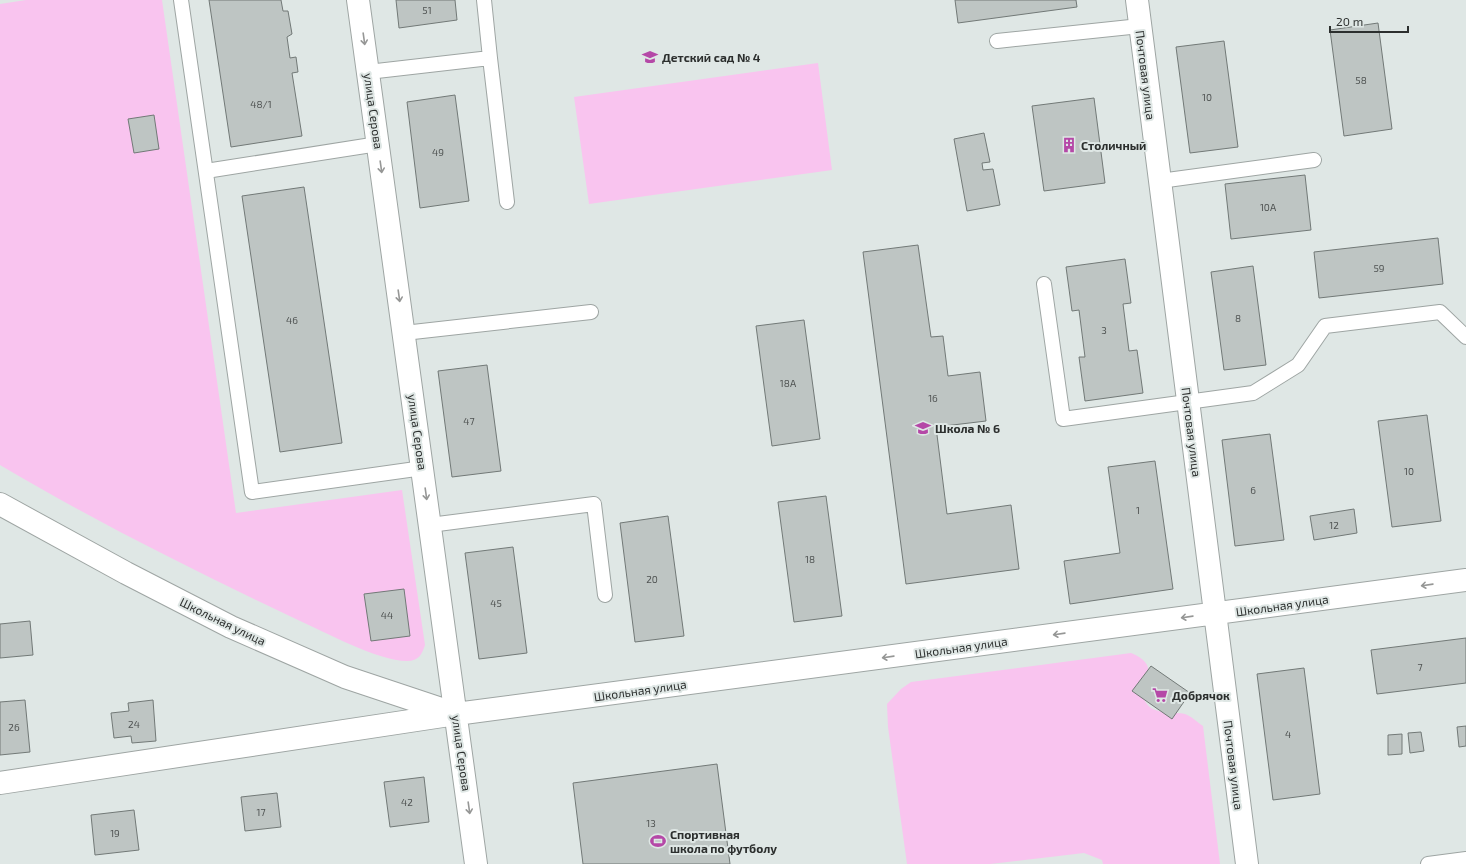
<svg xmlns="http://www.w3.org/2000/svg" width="1466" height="864" font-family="'Exo 2',sans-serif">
  <rect width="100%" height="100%" fill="#dfe7e5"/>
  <path fill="#f9c4ef" d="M 26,0 L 162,0 L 236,513 L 402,490 L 425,645 C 422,654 419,661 407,661 C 378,661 325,632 298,620 C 197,572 96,522 0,465 L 0,4 Z
    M 818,63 L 832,170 L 589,204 L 574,97 Z
    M 1131,653 C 1168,668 1132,687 1147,704 C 1155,715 1173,711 1185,714 C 1191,716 1197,722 1203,726 L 1220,864 L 1103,864 L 1102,860 L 1084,853 L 990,864 L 907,864 L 888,727 L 887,704 L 901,689 L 911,682 Z"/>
  <path fill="#bec5c3" stroke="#727977" d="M 209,0 L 281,0 L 283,11 L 288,11 L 292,34 L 287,37 L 290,58 L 296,57 L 298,72 L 292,73 L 302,136 L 231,147 Z
    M 396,0 L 455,0 L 457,20 L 399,28 Z
    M 955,0 L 1076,0 L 1077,7 L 958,23 Z
    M 1378,23 L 1392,129 L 1344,136 L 1330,30 Z
    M 1224,41 L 1238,147 L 1190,153 L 1176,47 Z
    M 455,95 L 469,201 L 420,208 L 407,102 Z
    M 1094,98 L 1105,183 L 1044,191 L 1032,106 Z
    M 154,115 L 159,149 L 134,153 L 128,119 Z
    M 984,133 L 990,162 L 982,163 L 983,170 L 993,169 L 1000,205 L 967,211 L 954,139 Z
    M 1305,175 L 1311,230 L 1231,239 L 1225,184 Z
    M 304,187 L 342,443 L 280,452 L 242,196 Z
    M 1438,238 L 1443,284 L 1319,298 L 1314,252 Z
    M 918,245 L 931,337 L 943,336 L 948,376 L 980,372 L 986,421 L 936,427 L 947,514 L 1011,505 L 1019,569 L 906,584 L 863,252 Z
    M 1125,259 L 1131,303 L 1123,304 L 1129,351 L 1137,350 L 1143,393 L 1085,401 L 1079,357 L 1085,357 L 1079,310 L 1072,311 L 1066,267 Z
    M 1253,266 L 1266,365 L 1224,370 L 1211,272 Z
    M 804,320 L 820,439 L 772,446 L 756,326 Z
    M 487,365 L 501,471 L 452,477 L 438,371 Z
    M 1427,415 L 1441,521 L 1392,527 L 1378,421 Z
    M 1270,434 L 1284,540 L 1235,546 L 1222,440 Z
    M 1155,461 L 1173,589 L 1070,604 L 1064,561 L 1120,553 L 1108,467 Z
    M 826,496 L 842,616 L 794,622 L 778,502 Z
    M 1354,509 L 1357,533 L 1314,540 L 1310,516 Z
    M 668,516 L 684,636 L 635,642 L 620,523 Z
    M 513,547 L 527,653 L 479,659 L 465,553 Z
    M 404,589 L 410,636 L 371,641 L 364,594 Z
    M 30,621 L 33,655 L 0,658 L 0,624 Z
    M 1466,638 L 1466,683 L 1377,694 L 1371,650 Z
    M 1151,666 L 1190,693 L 1172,719 L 1132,691 Z
    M 1304,668 L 1320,794 L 1273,800 L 1257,674 Z
    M 25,700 L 30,752 L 0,755 L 0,702 Z
    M 153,700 L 156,741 L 132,743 L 131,736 L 114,738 L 111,713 L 129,711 L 128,703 Z
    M 1466,726 L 1466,746 L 1459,747 L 1457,727 Z
    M 1421,732 L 1424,751 L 1410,753 L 1408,733 Z
    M 1402,734 L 1402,754 L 1388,755 L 1388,735 Z
    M 717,764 L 730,864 L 583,864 L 573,783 Z
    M 424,777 L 429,822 L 390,827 L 384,782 Z
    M 277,793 L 281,827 L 245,831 L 241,797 Z
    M 134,810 L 139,850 L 95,855 L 91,815 Z"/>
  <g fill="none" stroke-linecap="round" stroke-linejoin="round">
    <defs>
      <path id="lane" d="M 181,0 L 252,492 L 423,468
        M 484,0 L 490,58
        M 997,41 L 1140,26
        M 368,72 L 490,58 L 507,202
        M 206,171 L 378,144
        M 1160,181 L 1314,160
        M 1044,284 L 1063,419 L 1253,393 L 1298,365 L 1325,326 L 1440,312 L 1466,337
        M 404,333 L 591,312
        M 430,525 L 594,504 L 605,595
        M 1428,864 L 1466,859"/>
      <path id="street" d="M 0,783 L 456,714"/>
      <path id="secondary" d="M 358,0 L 476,864
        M 1137,0 L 1247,864
        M 0,504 L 126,573 L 231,627 L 345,677 L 456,714 L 1466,580"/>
    </defs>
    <use href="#lane" stroke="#9ea5a3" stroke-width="16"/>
    <use href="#street" stroke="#9ea5a3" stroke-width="24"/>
    <use href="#secondary" stroke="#9ea5a3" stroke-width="24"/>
    <use href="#lane" stroke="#fff" stroke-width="14"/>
    <use href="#street" stroke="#fff" stroke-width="22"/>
    <use href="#secondary" stroke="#fff" stroke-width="22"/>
  </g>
  <defs><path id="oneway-shaft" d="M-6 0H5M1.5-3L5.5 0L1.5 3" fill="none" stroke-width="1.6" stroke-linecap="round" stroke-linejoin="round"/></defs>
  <g stroke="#969796">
    <use href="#oneway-shaft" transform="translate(364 39) rotate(82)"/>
    <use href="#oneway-shaft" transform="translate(381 167) rotate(82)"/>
    <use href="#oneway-shaft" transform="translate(399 296) rotate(82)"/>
    <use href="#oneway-shaft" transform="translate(426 494) rotate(82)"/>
    <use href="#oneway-shaft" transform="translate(1427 585) rotate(172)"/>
    <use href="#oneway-shaft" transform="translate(1187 617) rotate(172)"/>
    <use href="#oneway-shaft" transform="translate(1059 634) rotate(172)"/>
    <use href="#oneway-shaft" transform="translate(888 657) rotate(172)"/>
    <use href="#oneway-shaft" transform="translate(469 808) rotate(82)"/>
  </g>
  <defs>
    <symbol id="school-bare" viewBox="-9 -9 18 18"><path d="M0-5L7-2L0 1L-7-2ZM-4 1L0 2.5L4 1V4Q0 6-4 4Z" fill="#b548a7" stroke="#dfe7e5" stroke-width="2.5" paint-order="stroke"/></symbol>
    <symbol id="building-bare" viewBox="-9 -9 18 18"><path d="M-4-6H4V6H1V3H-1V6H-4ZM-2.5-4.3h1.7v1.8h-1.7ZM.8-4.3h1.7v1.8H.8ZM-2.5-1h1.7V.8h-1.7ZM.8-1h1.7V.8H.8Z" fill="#b548a7" stroke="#dfe7e5" stroke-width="2.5" paint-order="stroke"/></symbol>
    <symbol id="supermarket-bare" viewBox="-9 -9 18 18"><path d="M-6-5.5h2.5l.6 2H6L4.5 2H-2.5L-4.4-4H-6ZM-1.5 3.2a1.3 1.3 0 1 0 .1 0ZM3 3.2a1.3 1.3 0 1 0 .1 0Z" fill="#b548a7" stroke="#dfe7e5" stroke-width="2.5" paint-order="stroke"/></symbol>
    <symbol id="stadium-bare" viewBox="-9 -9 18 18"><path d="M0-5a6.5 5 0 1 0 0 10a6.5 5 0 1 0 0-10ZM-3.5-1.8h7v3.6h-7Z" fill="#b548a7" stroke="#dfe7e5" stroke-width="2.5" paint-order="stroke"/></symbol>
  </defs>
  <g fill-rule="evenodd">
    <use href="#school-bare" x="639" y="46" width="22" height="22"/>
    <use href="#building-bare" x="1058" y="134" width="22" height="22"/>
    <use href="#school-bare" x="912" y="417" width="22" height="22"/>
    <use href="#supermarket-bare" x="1149" y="684" width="22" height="22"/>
    <use href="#stadium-bare" x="647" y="830" width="22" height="22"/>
  </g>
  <g text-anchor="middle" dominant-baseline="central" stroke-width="4" stroke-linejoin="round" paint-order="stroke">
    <g font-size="10" fill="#505453">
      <text x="427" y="10">51</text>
      <text x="1361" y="80">58</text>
      <text x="1207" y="97">10</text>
      <text x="261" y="104">48/1</text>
      <text x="438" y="152">49</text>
      <text x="1268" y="207">10А</text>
      <text x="1379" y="268">59</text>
      <text x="1238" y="318">8</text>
      <text x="292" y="320">46</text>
      <text x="1104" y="330">3</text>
      <text x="788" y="383">18А</text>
      <text x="933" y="398">16</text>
      <text x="469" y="421">47</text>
      <text x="1409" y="471">10</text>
      <text x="1253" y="490">6</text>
      <text x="1138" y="510">1</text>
      <text x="1334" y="525">12</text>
      <text x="810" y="559">18</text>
      <text x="652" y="579">20</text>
      <text x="496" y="603">45</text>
      <text x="387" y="615">44</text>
      <text x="1420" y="667">7</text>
      <text x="134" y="724">24</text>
      <text x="14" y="727">26</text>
      <text x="1288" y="734">4</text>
      <text x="407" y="802">42</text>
      <text x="261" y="812">17</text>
      <text x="651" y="823">13</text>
      <text x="115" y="833">19</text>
    </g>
    <g font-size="12" font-weight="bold" fill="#2c2f2e" stroke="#dfe7e5" text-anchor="start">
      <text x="662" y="57">Детский сад № 4</text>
      <text x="1081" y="145">Столичный</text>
      <text x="935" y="428">Школа № 6</text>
      <text x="1172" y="695">Добрячок</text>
      <text x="670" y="834">Спортивная<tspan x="670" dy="14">школа по футболу</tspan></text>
    </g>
    <g font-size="12" fill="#2c2f2e" stroke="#dfe7e5">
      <text transform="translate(1146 75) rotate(83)">Почтовая улица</text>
      <text transform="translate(374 111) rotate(82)">улица Серова</text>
      <text transform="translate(418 432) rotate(82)">улица Серова</text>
      <text transform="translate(1192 432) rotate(83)">Почтовая улица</text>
      <text transform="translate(1282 605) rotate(-8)">Школьная улица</text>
      <text transform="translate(223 621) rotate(26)">Школьная улица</text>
      <text transform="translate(961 647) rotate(-8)">Школьная улица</text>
      <text transform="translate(640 690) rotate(-8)">Школьная улица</text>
      <text transform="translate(462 753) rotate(82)">улица Серова</text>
      <text transform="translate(1234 765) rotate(83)">Почтовая улица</text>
    </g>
  </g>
  <path d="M1330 26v6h78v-6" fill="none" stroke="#2c2f2e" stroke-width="2"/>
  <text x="1336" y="26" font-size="12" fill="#2c2f2e" stroke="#dfe7e5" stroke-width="3" paint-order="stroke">20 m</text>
</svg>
